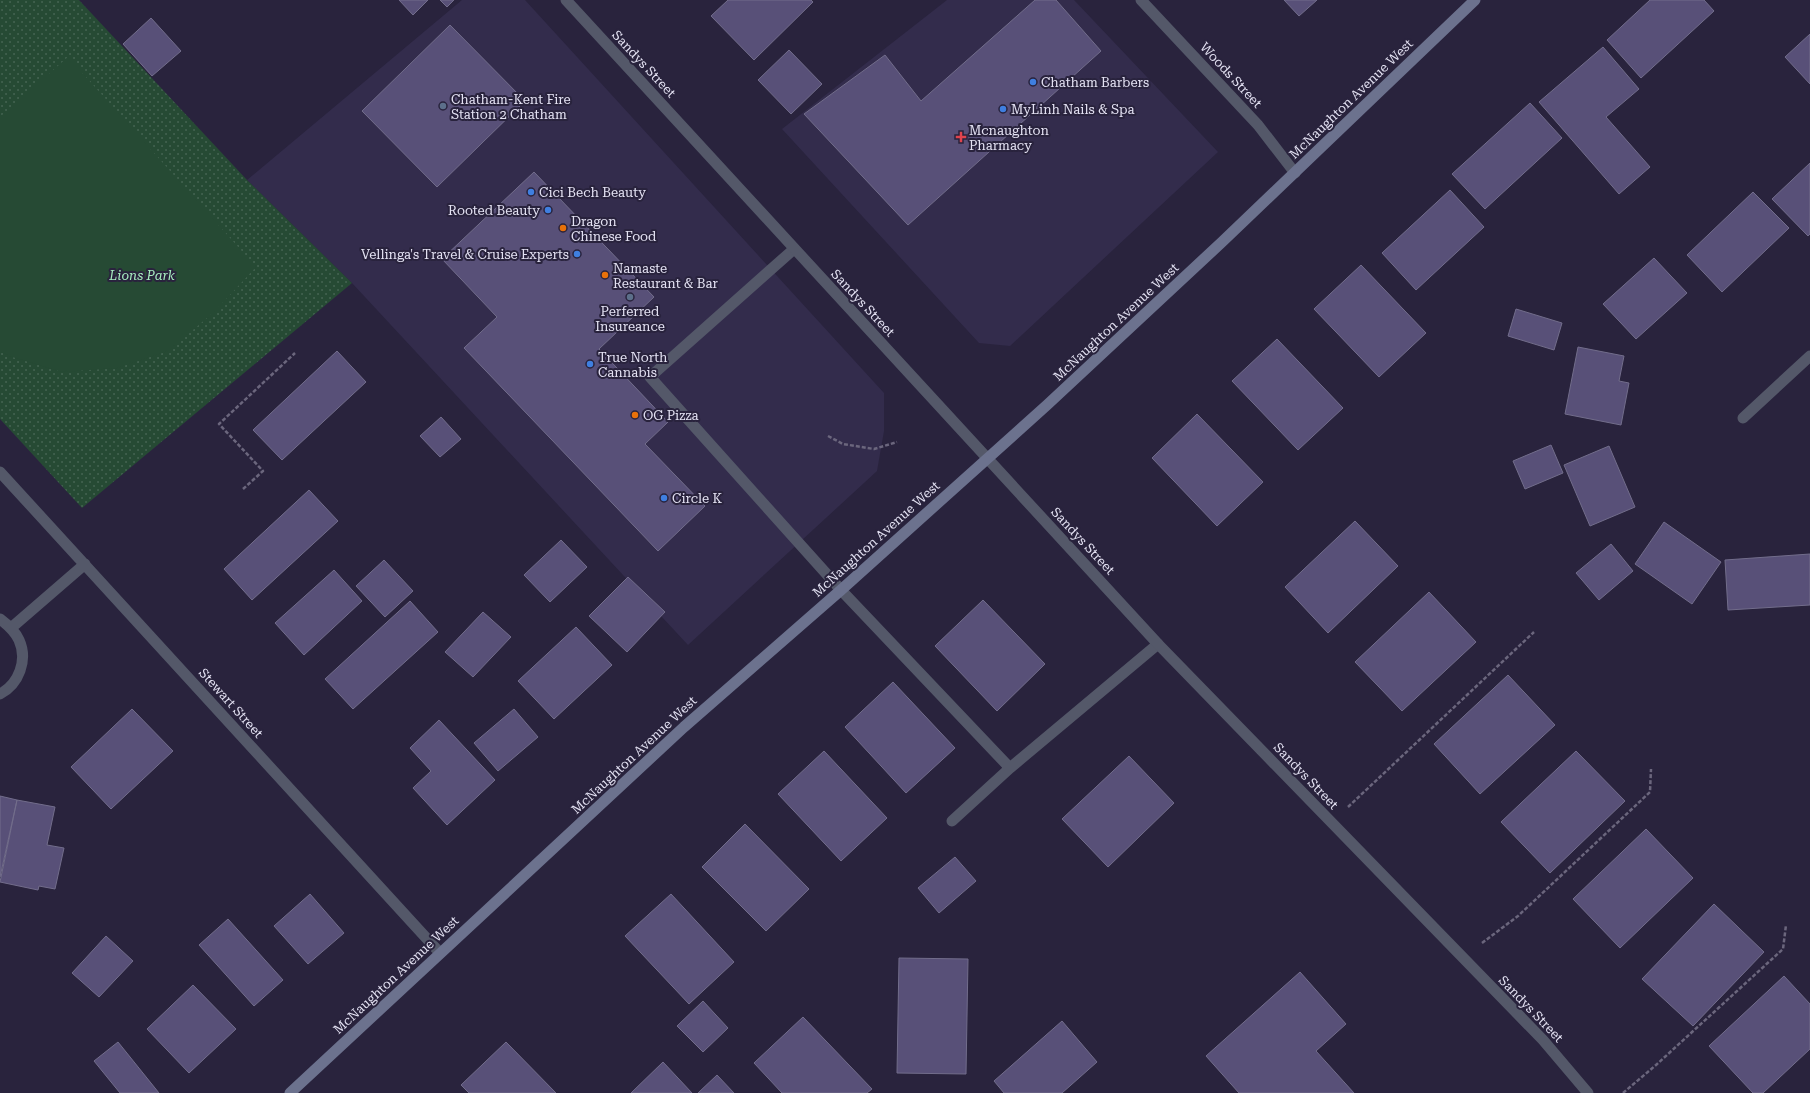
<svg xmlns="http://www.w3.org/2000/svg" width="1810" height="1093" font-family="'Roboto Serif',serif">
  <defs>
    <pattern id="green-dots" width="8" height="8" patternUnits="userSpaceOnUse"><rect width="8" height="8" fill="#264a34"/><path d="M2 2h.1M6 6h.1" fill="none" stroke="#456452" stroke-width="1.8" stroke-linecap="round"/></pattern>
  </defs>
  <rect width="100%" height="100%" fill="#29233d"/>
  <path fill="#332c4c" d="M 462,0 L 525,0 L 884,393 L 884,431 L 877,471 L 688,645 L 352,283 L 247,180 Z
    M 947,0 L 1074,0 L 1218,152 L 1010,346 L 979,343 L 782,129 Z"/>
  <path fill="url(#green-dots)" d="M 0,0 L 79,0 L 247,180 L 352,283 L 82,508 L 0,419 Z"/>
  <path fill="#264a34" d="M 68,57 L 256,267 L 214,312 L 168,351 L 117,368 L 62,372 L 9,356 L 0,351 L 0,117 Z"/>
  <path fill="#585078" stroke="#726d8b" d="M 399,0 L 428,0 L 413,15 Z
    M 440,0 L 454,0 L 447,7 Z
    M 728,0 L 811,0 L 813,2 L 754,60 L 711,16 Z
    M 1035,0 L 1056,0 L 1101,51 L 908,225 L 804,114 L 885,55 L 921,101 Z
    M 1284,0 L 1317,0 L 1299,16 Z
    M 1650,0 L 1704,0 L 1714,11 L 1641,78 L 1607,40 Z
    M 151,18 L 181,51 L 152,76 L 123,44 Z
    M 450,25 L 525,101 L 437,187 L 362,111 Z
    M 1810,34 L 1810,84 L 1785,57 Z
    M 1603,47 L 1639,89 L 1606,117 L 1650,167 L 1619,194 L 1539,102 Z
    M 789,50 L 822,84 L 791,114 L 758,80 Z
    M 1530,103 L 1562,138 L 1485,209 L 1452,174 Z
    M 1810,163 L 1810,234 L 1808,236 L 1772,199 Z
    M 534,172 L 654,297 L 599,349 L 668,422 L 645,444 L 705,506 L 658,551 L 464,348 L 497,317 L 442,259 Z
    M 1450,190 L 1484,227 L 1416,290 L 1382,253 Z
    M 1753,192 L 1789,228 L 1722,292 L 1687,255 Z
    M 1654,258 L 1687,293 L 1636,339 L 1603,304 Z
    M 1361,265 L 1426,333 L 1379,377 L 1314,309 Z
    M 1516,309 L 1562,323 L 1554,350 L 1508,336 Z
    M 1277,339 L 1343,408 L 1298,450 L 1232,381 Z
    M 1578,347 L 1624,356 L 1619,381 L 1629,383 L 1621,425 L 1565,414 Z
    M 337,351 L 366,382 L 282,460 L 253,430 Z
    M 1197,414 L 1263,482 L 1217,526 L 1152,458 Z
    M 441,417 L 461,439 L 440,457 L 420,436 Z
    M 1551,445 L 1563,473 L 1525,489 L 1513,461 Z
    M 1609,446 L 1635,507 L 1590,526 L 1564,465 Z
    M 309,490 L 338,521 L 252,600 L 224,569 Z
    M 1355,521 L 1398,566 L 1328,633 L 1285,587 Z
    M 1664,522 L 1721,562 L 1692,604 L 1635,564 Z
    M 561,540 L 587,567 L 550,602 L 524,575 Z
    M 1611,544 L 1633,571 L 1599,600 L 1576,573 Z
    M 1810,554 L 1810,605 L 1728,610 L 1725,560 Z
    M 384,560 L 413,591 L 385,617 L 356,586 Z
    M 334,570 L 362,601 L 304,655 L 275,623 Z
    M 628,577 L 665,612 L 627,652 L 589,616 Z
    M 1429,592 L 1476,642 L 1402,711 L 1355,662 Z
    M 983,600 L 1045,664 L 997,711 L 935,646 Z
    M 410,601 L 438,632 L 353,709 L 325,679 Z
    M 483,612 L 511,637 L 473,677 L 445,652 Z
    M 576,627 L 612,665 L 554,719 L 518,681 Z
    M 1508,675 L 1555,725 L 1480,794 L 1434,744 Z
    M 893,682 L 955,748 L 906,793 L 845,727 Z
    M 132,709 L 173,751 L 111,809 L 71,767 Z
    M 514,709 L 538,737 L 498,771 L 474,743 Z
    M 439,720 L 495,780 L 447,825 L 413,788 L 431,771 L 410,748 Z
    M 824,751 L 887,818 L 841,861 L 778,794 Z
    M 1576,751 L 1625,801 L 1550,873 L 1501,822 Z
    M 1129,756 L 1174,803 L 1108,867 L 1062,819 Z
    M 0,796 L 17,800 L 0,877 Z
    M 17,800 L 55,807 L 47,845 L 64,848 L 55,889 L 39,886 L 38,890 L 0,882 Z
    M 745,824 L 809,889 L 766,931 L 702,867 Z
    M 1646,829 L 1693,878 L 1620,948 L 1573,899 Z
    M 955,857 L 976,881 L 939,913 L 918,888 Z
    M 310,894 L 344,933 L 308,964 L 274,926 Z
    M 671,894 L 734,962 L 689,1004 L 625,936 Z
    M 1714,904 L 1764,952 L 1693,1026 L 1642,979 Z
    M 228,919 L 283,980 L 254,1006 L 199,945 Z
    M 106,936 L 133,961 L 99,997 L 72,973 Z
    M 899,958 L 968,959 L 966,1074 L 897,1073 Z
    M 1300,972 L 1346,1024 L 1316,1051 L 1354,1093 L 1239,1093 L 1206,1056 Z
    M 1784,976 L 1810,1004 L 1810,1049 L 1763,1093 L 1753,1093 L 1709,1046 Z
    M 193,985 L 236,1029 L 189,1073 L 147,1029 Z
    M 703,1001 L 728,1028 L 703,1052 L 677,1026 Z
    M 803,1017 L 872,1089 L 867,1093 L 782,1093 L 754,1063 Z
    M 1062,1021 L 1097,1062 L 1062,1093 L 1004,1093 L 994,1081 Z
    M 118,1042 L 159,1093 L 120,1093 L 94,1061 Z
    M 506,1042 L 556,1093 L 469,1093 L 461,1085 Z
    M 663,1062 L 692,1093 L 631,1093 Z
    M 717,1075 L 734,1093 L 698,1093 Z"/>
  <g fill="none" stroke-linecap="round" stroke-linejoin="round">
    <path stroke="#6b667d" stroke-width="2.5" stroke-dasharray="4 2" stroke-linecap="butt" d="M 828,436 L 843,444 L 874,449 L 897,442
      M 243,489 L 263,471 L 219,424 L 295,353
      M 1348,807 L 1534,632
      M 1482,943 L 1518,916 L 1650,792 L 1651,769
      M 1623,1093 L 1656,1065 L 1783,949 L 1786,925"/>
    <path stroke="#545869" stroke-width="11" d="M 794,249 L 650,377 L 841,590 L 1010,768
      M 952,821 L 1010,768 L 1158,644"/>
    <path stroke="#545869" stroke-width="11" d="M 1141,0 L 1258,125 L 1295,173
      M 1743,418 L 1810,356
      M 0,472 L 440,953
      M 0,619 C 8,625 15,631 19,640 C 28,660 19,684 0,694
      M 11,628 L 85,564"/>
    <path stroke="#545869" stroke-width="11" d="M 566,0 L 1158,644 L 1543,1040 L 1588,1093"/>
    <path stroke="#6c728e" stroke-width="11" d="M 290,1093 L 684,727 L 841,590 L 1047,405 L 1222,242 L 1475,0"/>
  </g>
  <g fill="#3f7fe0" stroke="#29233d" stroke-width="1.5">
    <circle cx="1033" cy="82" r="4"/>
    <circle cx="1003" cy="109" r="4"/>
    <circle cx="531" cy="192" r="4"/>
    <circle cx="548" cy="210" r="4"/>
    <circle cx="577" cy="254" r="4"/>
    <circle cx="590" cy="364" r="4"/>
    <circle cx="664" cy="498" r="4"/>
  </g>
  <g fill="#5c6f8a" stroke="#29233d" stroke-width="1.5">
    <circle cx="443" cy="106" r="4"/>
    <circle cx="630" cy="297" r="4"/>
  </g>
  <path fill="#e0444e" stroke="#29233d" stroke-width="1.5" d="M959 131h4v4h4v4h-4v4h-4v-4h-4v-4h4z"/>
  <g fill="#e8710a" stroke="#29233d" stroke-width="1.5">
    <circle cx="563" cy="228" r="4"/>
    <circle cx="605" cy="275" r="4"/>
    <circle cx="635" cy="415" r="4"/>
  </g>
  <g text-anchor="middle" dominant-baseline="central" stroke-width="4" stroke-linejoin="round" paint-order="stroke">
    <g font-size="13" fill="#e4e2f3" stroke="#29233d">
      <text transform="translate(644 64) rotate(47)">Sandys Street</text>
      <text transform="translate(1231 75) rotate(47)">Woods Street</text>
      <text transform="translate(1351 99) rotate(-44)">McNaughton Avenue West</text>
      <text transform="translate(863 303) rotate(47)">Sandys Street</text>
      <text transform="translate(1116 322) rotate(-43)">McNaughton Avenue West</text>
      <text transform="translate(876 539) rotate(-42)">McNaughton Avenue West</text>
      <text transform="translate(1083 541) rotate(47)">Sandys Street</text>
      <text transform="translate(231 703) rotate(48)">Stewart Street</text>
      <text transform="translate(634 755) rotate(-43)">McNaughton Avenue West</text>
      <text transform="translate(1306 776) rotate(46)">Sandys Street</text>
      <text transform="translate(396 975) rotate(-43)">McNaughton Avenue West</text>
      <text transform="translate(1531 1009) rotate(46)">Sandys Street</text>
    </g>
    <g font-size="13" fill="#e4e2f3" stroke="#29233d" text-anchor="start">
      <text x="1041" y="82">Chatham Barbers</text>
      <text x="451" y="99">Chatham-Kent Fire<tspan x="451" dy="15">Station 2 Chatham</tspan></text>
      <text x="1011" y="109">MyLinh Nails &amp; Spa</text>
      <text x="969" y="130">Mcnaughton<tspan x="969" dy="15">Pharmacy</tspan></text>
      <text x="539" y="192">Cici Bech Beauty</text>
      <text x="540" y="210" text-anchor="end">Rooted Beauty</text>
      <text x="571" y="221">Dragon<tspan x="571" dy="15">Chinese Food</tspan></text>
      <text x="569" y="254" text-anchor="end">Vellinga's Travel &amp; Cruise Experts</text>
      <text x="613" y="268">Namaste<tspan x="613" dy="15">Restaurant &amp; Bar</tspan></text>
      <text x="630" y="311" text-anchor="middle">Perferred<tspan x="630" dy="15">Insureance</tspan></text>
      <text x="598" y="357">True North<tspan x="598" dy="15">Cannabis</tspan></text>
      <text x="643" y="415">OG Pizza</text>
      <text x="672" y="498">Circle K</text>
    </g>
    <g font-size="13" font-style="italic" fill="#a7edc0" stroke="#29233d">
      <text x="142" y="275">Lions Park</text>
    </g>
  </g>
</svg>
